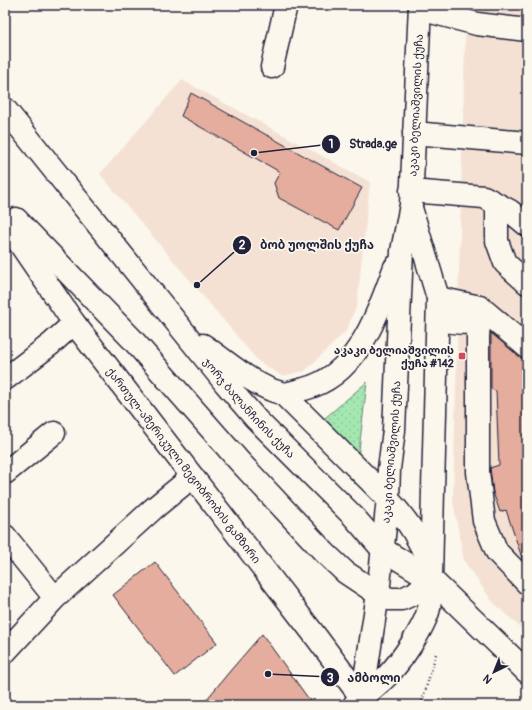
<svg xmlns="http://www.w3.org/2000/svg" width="532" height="710" font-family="Pangolin,'Noto Sans Georgian',sans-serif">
  <defs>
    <pattern id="grass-dots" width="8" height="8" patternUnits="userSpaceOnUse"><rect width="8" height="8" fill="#a5e7b0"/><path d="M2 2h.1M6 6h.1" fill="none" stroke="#8ec698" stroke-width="1.8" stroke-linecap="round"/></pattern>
  </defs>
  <rect width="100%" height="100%" fill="#fbf7ec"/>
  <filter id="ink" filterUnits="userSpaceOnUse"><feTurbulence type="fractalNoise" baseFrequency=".025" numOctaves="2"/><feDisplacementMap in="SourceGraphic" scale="8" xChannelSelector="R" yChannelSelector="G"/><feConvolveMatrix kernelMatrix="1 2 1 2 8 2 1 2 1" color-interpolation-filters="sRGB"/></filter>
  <g filter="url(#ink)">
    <path fill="#f4e1d4" d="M 466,5 L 527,5 L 527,634 L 492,601 L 464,561 L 453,501 Z
      M 182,80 L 370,182 L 357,305 L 346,331 L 305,371 L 282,376 L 258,361 L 100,174 Z"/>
    <path fill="url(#grass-dots)" stroke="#648476" d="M 367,382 L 355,484 L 304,424 L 325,418 Z"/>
    <path fill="#e5ad9d" stroke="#22223b" d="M 191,93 L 362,188 L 339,230 L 279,198 L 274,183 L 280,172 L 181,116 Z
      M 491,333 L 527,363 L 527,562 L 525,563 L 523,561 L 506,510 L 500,512 L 493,492 L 490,468 L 499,465 L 496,391 L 491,389 Z
      M 155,562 L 217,643 L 175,676 L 113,595 Z
      M 262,634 L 313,705 L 202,705 L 230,671 Z"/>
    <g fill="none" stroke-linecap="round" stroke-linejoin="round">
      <defs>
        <path id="minor" d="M 420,9 L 477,24 L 527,30
          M 272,67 L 286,5
          M 414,133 L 527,143
          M 411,191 L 484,197 L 510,211 L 527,225
          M 497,204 L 497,241 L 505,263 L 527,283
          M 438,298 L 480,307 L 478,337 L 478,472 L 484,521 L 497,552 L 527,583
          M 480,307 L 527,347
          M 438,320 C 458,323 472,325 492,318
          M 5,379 L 51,344 L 74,323
          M 283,394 C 306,417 329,440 352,463 C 391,502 442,545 429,608 C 425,627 400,663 386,677 C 376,687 364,695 354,705
          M 5,473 L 54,433
          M 5,536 L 55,598
          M 5,652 L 55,598 L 153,509 L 192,477"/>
        <g id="major">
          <path id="s1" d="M 5,109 L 225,383 L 256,419 L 354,517 L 382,549 L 431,579 L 527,672"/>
          <path d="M 411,208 L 438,298 L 433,489 L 431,579"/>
          <path d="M 16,219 L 132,339 L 239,461 L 325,553 L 345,572 L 378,594 L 390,599 L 402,599 L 415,593 L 431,579"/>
          <path id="s2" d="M 5,222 L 74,323 L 317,638 L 366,704"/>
          <path d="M 203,345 C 225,360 255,387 281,393 C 287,395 298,390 304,389 C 359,375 377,314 395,267"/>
          <path id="s3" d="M 362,698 L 378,594 L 388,498 L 389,469 L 394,430 L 402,251 L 411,205 L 420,5"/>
        </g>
      </defs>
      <use href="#minor" stroke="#22223b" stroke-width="25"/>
      <use href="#major" stroke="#22223b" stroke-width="25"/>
      <path stroke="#22223b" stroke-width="2.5" stroke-dasharray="1 3" stroke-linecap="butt" d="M 421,705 L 436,654"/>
      <use href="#minor" stroke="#fbf7ec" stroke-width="22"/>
      <use href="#major" stroke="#fbf7ec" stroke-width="22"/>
    </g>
  </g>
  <rect fill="#d1495b" stroke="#fbf7ec" stroke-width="1.5" x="458" y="352" width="8" height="8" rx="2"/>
  <g text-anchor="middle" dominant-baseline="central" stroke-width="3.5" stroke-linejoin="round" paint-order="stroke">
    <g font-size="11" fill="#22223b" stroke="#fbf7ec">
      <text stroke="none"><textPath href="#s3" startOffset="596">აკაკი ბელიაშვილის ქუჩა</textPath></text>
      <text stroke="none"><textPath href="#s1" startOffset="386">ჯორჯ ბალანჩინის ქუჩა</textPath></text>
      <text stroke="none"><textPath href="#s3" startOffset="248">აკაკი ბელიაშვილის ქუჩა</textPath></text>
      <text stroke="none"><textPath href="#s2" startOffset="302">ქართულ-ამერიკული მეგობრობის გამზირი</textPath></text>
    </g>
    <g font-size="11" font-weight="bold" fill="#22223b" stroke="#fbf7ec" text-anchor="end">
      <text x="454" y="350">აკაკი ბელიაშვილის<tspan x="454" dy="13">ქუჩა #142</tspan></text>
    </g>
  </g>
  <path fill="none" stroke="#22223b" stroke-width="1.5" d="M254 153L331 144M197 285L242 245M268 674L330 677"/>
  <g fill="#22223b" stroke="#fbf7ec" stroke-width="1.5">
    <circle cx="254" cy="153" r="4"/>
    <circle cx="197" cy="285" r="4"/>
    <circle cx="268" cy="674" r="4"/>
    <circle cx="331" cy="144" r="10"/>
    <circle cx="242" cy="245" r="10"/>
    <circle cx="330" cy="677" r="10"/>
  </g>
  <g font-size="12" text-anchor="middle" font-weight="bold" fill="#fff">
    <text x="331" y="148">1</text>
    <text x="242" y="249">2</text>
    <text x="330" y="682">3</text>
  </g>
  <g font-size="12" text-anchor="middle" font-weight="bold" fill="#22223b" stroke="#fbf7ec" stroke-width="3.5" stroke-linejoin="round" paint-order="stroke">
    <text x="373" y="148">Strada.ge</text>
    <text x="317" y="249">ბობ უოლშის ქუჩა</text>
    <text x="374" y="682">ამბოლი</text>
  </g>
  <rect width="532" height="710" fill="none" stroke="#fbf7ec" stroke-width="20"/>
  <rect x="10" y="10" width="512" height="690" fill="none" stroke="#22223b" stroke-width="1.5" filter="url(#ink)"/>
  <g transform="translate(494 672) rotate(223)" stroke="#fbf7ec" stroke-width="3" paint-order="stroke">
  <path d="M0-3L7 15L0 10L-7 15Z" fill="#22223b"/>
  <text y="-6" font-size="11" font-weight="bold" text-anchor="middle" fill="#22223b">N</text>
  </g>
</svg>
